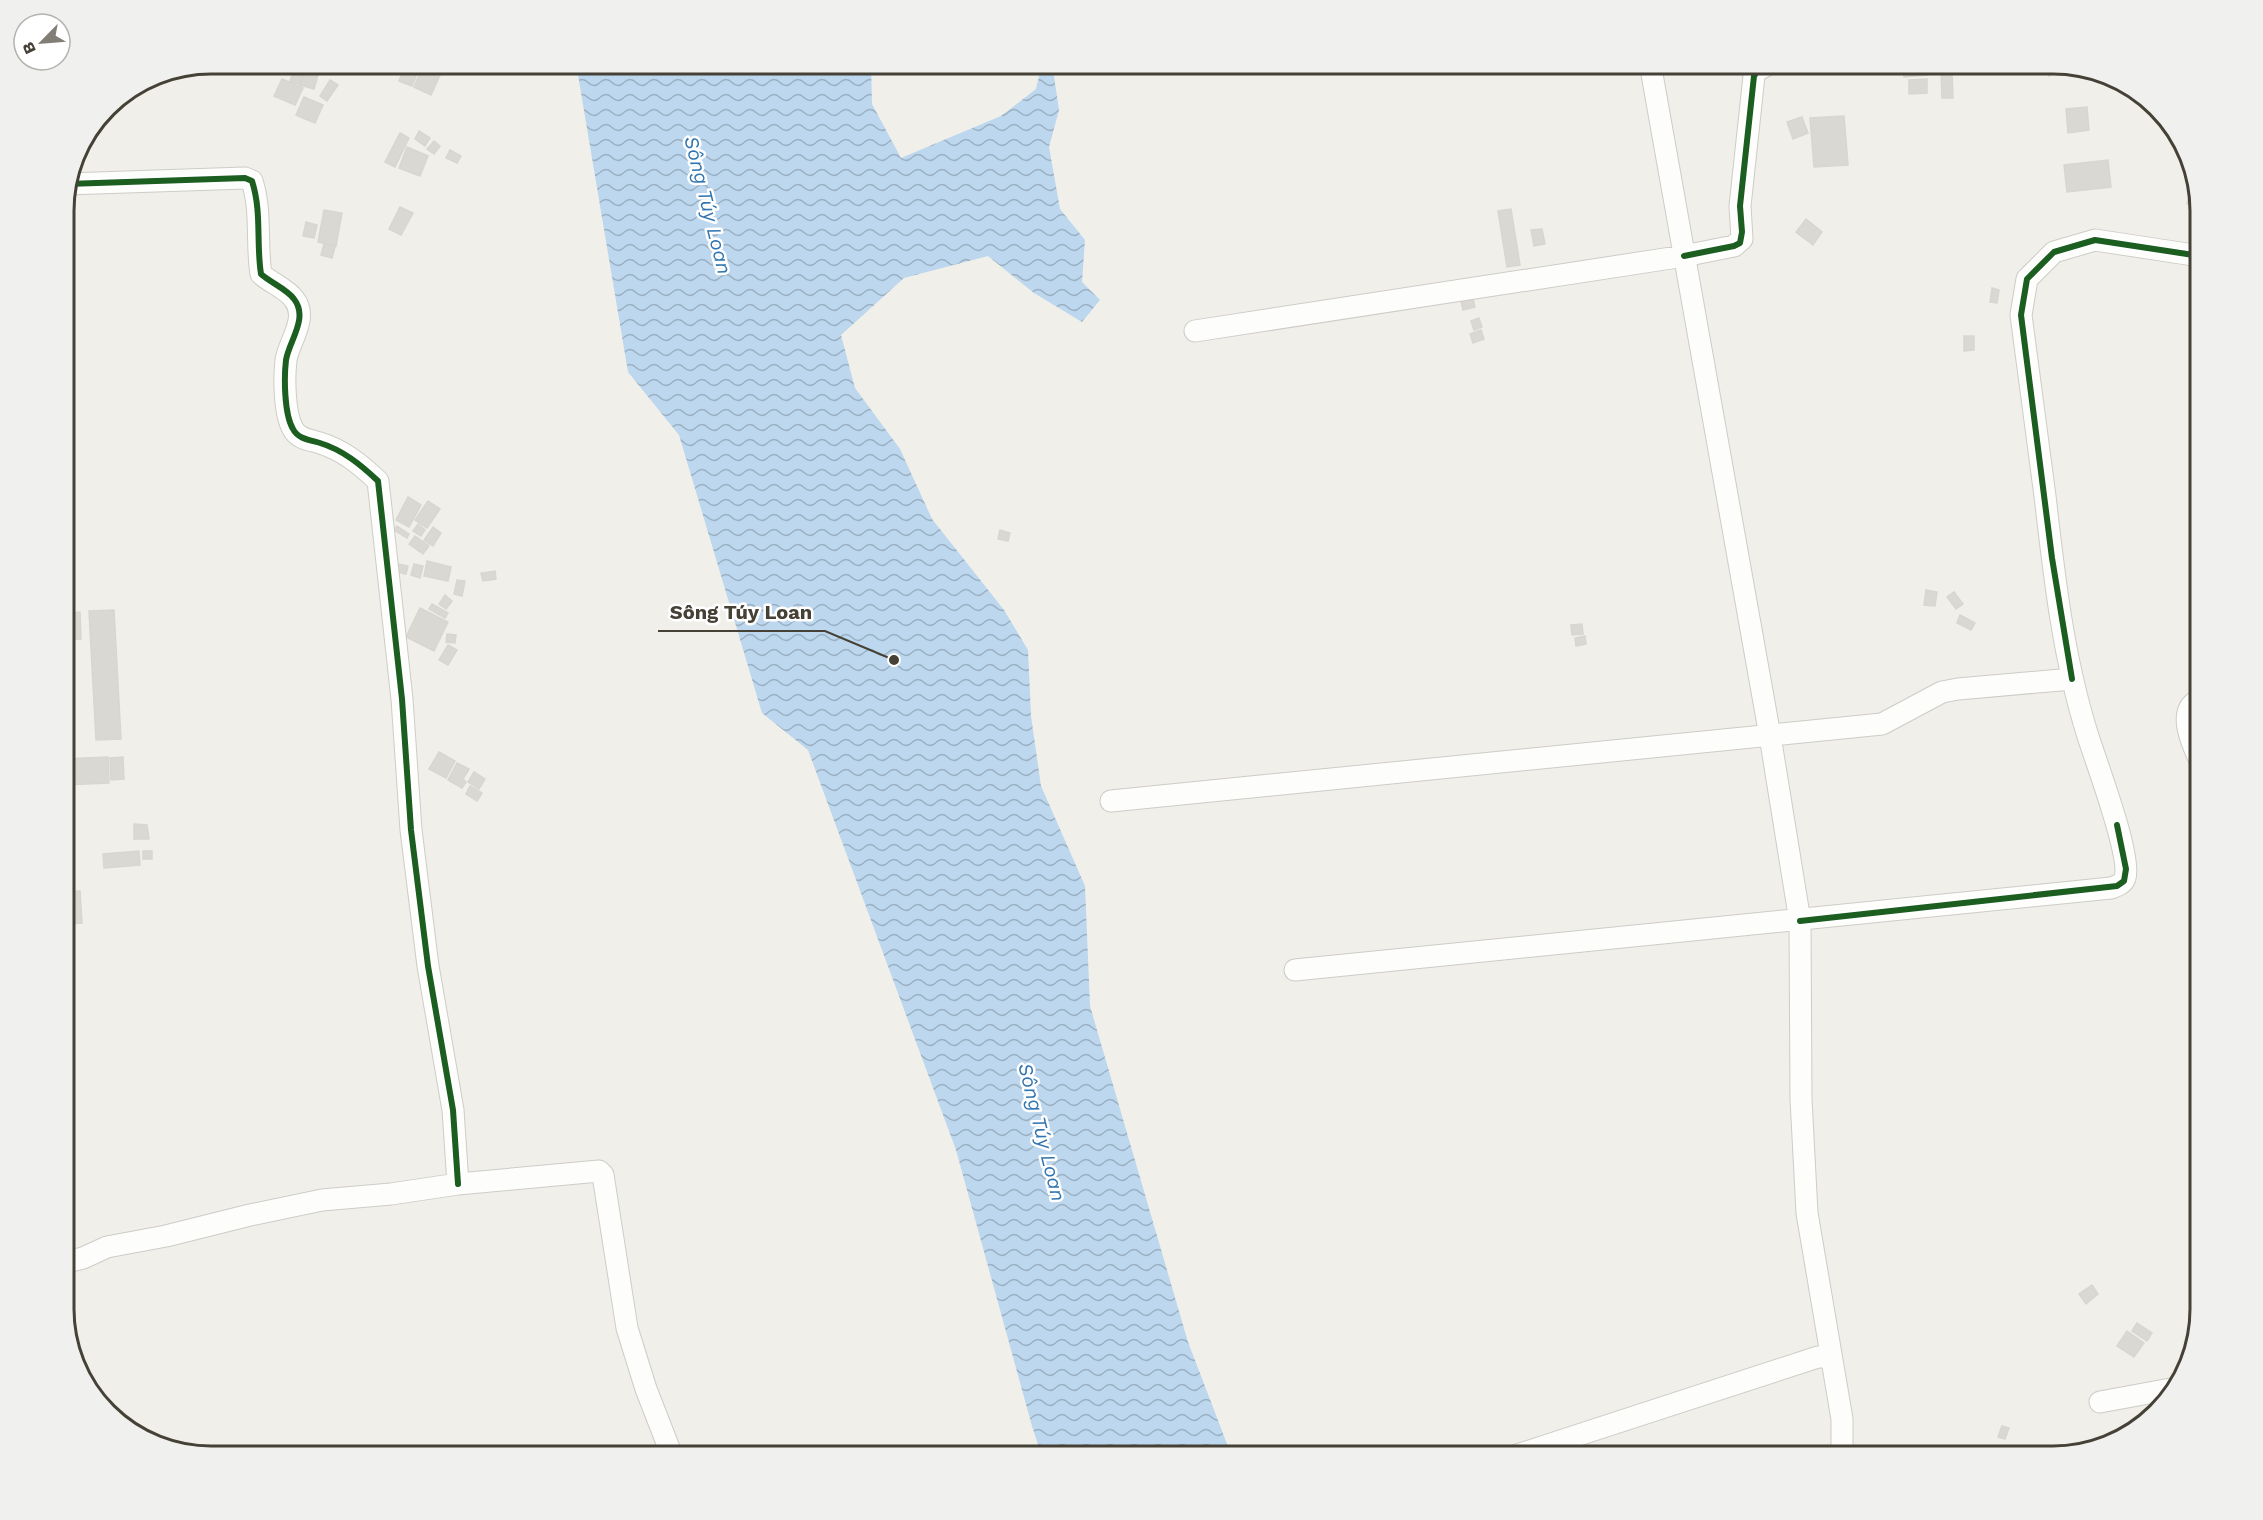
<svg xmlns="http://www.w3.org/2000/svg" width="2263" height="1520" font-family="'Work Sans',sans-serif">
  <defs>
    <pattern id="water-waves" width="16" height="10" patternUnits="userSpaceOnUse" patternTransform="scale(1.5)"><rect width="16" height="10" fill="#bcd7ee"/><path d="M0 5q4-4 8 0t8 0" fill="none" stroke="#9bb0c2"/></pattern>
  </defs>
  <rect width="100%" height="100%" fill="#f0efea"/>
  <path fill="url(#water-waves)" d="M 576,63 L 871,63 L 872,104 L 901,158 L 1001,116 L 1036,89 L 1042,63 L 1052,63 L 1059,110 L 1049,147 L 1060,209 L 1085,240 L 1082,282 L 1100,300 L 1082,322 L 1034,293 L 988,256 L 904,278 L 841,335 L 855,388 L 900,449 L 932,519 L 1004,610 L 1028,650 L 1031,716 L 1041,786 L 1085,886 L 1090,1006 L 1188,1342 L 1232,1457 L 1042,1457 L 1032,1426 L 956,1150 L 808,750 L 762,713 L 679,435 L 628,372 Z"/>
  <path fill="#dad8d3" stroke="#d8d6d0" stroke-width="1.5" d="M 406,63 L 420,66 L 412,86 L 399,81 Z
    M 1903,63 L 1927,63 L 1928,75 L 1904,77 Z
    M 2043,63 L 2052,63 L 2067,68 L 2049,76 Z
    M 423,65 L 441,73 L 431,95 L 414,87 Z
    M 305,68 L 319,71 L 314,89 L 300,85 Z
    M 293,72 L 302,75 L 299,84 L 290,81 Z
    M 1941,73 L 1952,73 L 1953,98 L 1942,98 Z
    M 282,79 L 303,88 L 295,105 L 274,96 Z
    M 1927,79 L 1927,93 L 1909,94 L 1909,80 Z
    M 330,80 L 338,85 L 327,101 L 320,96 Z
    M 304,97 L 323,105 L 315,123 L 296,115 Z
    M 2087,107 L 2089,130 L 2068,133 L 2066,109 Z
    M 1844,116 L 1848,165 L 1814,167 L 1810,118 Z
    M 1802,117 L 1808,133 L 1793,139 L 1787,122 Z
    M 419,131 L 430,138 L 425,146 L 415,139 Z
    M 400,133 L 409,138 L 395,167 L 385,162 Z
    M 434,141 L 440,146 L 434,154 L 427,149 Z
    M 407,147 L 428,156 L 420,176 L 399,168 Z
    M 450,150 L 461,156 L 457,163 L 446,158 Z
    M 2108,160 L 2111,187 L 2067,192 L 2064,165 Z
    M 2191,182 L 2192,182 L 2199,206 L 2187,204 Z
    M 400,207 L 413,213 L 401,235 L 389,229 Z
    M 1511,209 L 1520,265 L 1507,267 L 1498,211 Z
    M 324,210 L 342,213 L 336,246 L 318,242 Z
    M 1806,219 L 1822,232 L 1813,245 L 1796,232 Z
    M 306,222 L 317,225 L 314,238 L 303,236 Z
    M 1542,229 L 1545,244 L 1534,246 L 1531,230 Z
    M 324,244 L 335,247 L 332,258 L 321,255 Z
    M 1992,288 L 1999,290 L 1997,303 L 1990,302 Z
    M 1473,299 L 1475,307 L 1463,310 L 1461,301 Z
    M 1479,318 L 1482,327 L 1474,330 L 1471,321 Z
    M 1481,330 L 1484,339 L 1473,343 L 1470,334 Z
    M 1964,336 L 1974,336 L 1974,350 L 1964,351 Z
    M 408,497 L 421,505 L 409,527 L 396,520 Z
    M 428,501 L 440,509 L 427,528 L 415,520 Z
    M 418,524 L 425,530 L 421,536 L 413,531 Z
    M 397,526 L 409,534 L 407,538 L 394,530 Z
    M 433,527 L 441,533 L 433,546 L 424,540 Z
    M 1000,530 L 1010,533 L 1008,541 L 998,539 Z
    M 415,536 L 429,546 L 423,554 L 409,544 Z
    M 427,561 L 451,567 L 448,581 L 424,576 Z
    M 398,564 L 408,566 L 406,574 L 396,572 Z
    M 414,564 L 423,566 L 420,578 L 411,575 Z
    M 495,571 L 496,579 L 483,581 L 481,573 Z
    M 457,580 L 465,581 L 462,596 L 454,594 Z
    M 1926,590 L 1937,592 L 1935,606 L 1924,605 Z
    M 1954,592 L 1963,604 L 1956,609 L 1947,597 Z
    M 445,595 L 452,601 L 446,609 L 439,604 Z
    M 432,604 L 448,613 L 445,618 L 429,609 Z
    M 420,608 L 448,622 L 434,651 L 406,637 Z
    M 114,610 L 121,739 L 96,740 L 89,611 Z
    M 80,612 L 81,639 L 63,640 L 63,614 Z
    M 1960,615 L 1975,623 L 1971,630 L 1957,623 Z
    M 2193,620 L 2200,620 L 2200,637 L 2194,638 Z
    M 1582,624 L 1583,634 L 1572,635 L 1571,625 Z
    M 447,634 L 456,635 L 455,643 L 446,642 Z
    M 1585,636 L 1586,644 L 1576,646 L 1575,638 Z
    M 448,645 L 457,650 L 448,665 L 439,660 Z
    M 439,752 L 455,761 L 446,778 L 429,769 Z
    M 108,757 L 109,783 L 63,785 L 63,759 Z
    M 123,757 L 124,779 L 111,780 L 110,758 Z
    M 457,763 L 469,769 L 463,779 L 466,782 L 462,788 L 448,780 Z
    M 474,772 L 485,779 L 479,789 L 468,782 Z
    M 470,786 L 482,793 L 477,801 L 466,794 Z
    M 134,824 L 147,825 L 149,839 L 134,839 Z
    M 139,851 L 140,865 L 104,868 L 103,854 Z
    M 143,851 L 152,851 L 152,859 L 143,859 Z
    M 80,891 L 82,923 L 70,924 L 69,911 L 63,912 L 63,892 Z
    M 2092,1285 L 2098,1294 L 2086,1304 L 2079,1294 Z
    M 2137,1323 L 2152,1333 L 2147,1341 L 2132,1331 Z
    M 2127,1331 L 2144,1343 L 2134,1357 L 2117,1346 Z
    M 2002,1426 L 2009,1428 L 2005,1439 L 1998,1437 Z"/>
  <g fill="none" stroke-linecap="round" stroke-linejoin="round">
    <defs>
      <path id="minor" d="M 1650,63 L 1770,736 L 1800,921 L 1801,1099 L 1807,1213 L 1842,1419 L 1842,1457
        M 67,184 L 245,178 L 252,181 C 262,212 256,243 261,274 C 271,283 287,289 294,299 C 309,318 289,341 286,360 C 284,377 284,414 293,429 C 298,439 310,440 320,443 C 343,450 361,465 378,481 L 402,699 L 411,830 L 428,966 L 453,1110 L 458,1184
        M 1195,331 L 1684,256 L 1734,246 L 1742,239 L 1740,206 L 1754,76 L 1758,70 L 1771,63
        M 2200,700 C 2175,708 2193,746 2200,761
        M 1111,801 L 1882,724 L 1942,692 L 1958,689 L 2072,679
        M 1295,970 L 2111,888 C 2117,886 2123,884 2125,878 C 2132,855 2095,760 2087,733 C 2063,656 2054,575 2045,496 C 2037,435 2029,375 2021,315 L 2027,279 L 2054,252 L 2095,240 L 2200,256
        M 63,1263 L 83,1258 L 107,1247 L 166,1236 L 250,1215 L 322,1200 L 391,1194 L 458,1184 L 599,1171 L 603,1175 L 627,1328 L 646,1389 L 669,1448
        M 2100,1402 L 2176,1388
        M 1511,1457 L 1818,1357 L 1831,1357"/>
    </defs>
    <use href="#minor" stroke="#ceccc7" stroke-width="23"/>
    <use href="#minor" stroke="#fdfdfc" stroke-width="21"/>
    <defs>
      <path id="cycleway" d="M 67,184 L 245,178 L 252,181 C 262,212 256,243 261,274 C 271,283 287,289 294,299 C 309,318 289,341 286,360 C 284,377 284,414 293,429 C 298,439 310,440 320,443 C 343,450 361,465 378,481 L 402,699 L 411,830 L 428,966 L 453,1110 L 458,1184
        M 1684,256 L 1734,246 L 1740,243 L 1742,232 L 1740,206 L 1754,76 L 1758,70 L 1771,63
        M 2072,679 L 2052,558 L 2021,315 L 2027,279 L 2054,252 L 2095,240 L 2200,256
        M 1800,921 L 2117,886 L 2124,881 L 2126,869 L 2117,825"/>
    </defs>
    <use href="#cycleway" stroke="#fff" stroke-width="10"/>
    <use href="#cycleway" stroke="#1b5e20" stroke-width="6"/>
  </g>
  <g text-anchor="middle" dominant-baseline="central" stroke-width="5" stroke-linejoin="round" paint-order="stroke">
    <g font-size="20" font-style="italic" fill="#3175b0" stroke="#fff">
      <text transform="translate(708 205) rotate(76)">Sông Túy Loan</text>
      <text transform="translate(1042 1132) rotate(76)">Sông Túy Loan</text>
    </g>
  </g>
  <path d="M0 0H2263V1520H0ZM211 74H2053A137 137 0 0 1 2190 211V1309A137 137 0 0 1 2053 1446H211A137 137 0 0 1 74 1309V211A137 137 0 0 1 211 74Z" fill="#f0f0ef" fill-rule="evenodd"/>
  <path fill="none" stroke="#464136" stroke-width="3" d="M211 74H2053A137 137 0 0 1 2190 211V1309A137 137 0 0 1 2053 1446H211A137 137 0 0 1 74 1309V211A137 137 0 0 1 211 74Z"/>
  <path fill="none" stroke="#464136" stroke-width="2" d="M894 660L825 631H658"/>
  <circle fill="#464136" stroke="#fff" stroke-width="2" cx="894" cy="660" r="6"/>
  <g font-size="20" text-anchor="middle" font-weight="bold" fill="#464136" stroke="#fff" stroke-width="5" stroke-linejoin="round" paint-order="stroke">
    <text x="741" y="619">Sông Túy Loan</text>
  </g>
  <g transform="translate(42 42) rotate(245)"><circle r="28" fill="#ffffff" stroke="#b5b3af" stroke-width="1.5"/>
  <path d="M0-4.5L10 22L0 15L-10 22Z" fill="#827e75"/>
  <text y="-9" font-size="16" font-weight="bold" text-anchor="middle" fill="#464136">B</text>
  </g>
</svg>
